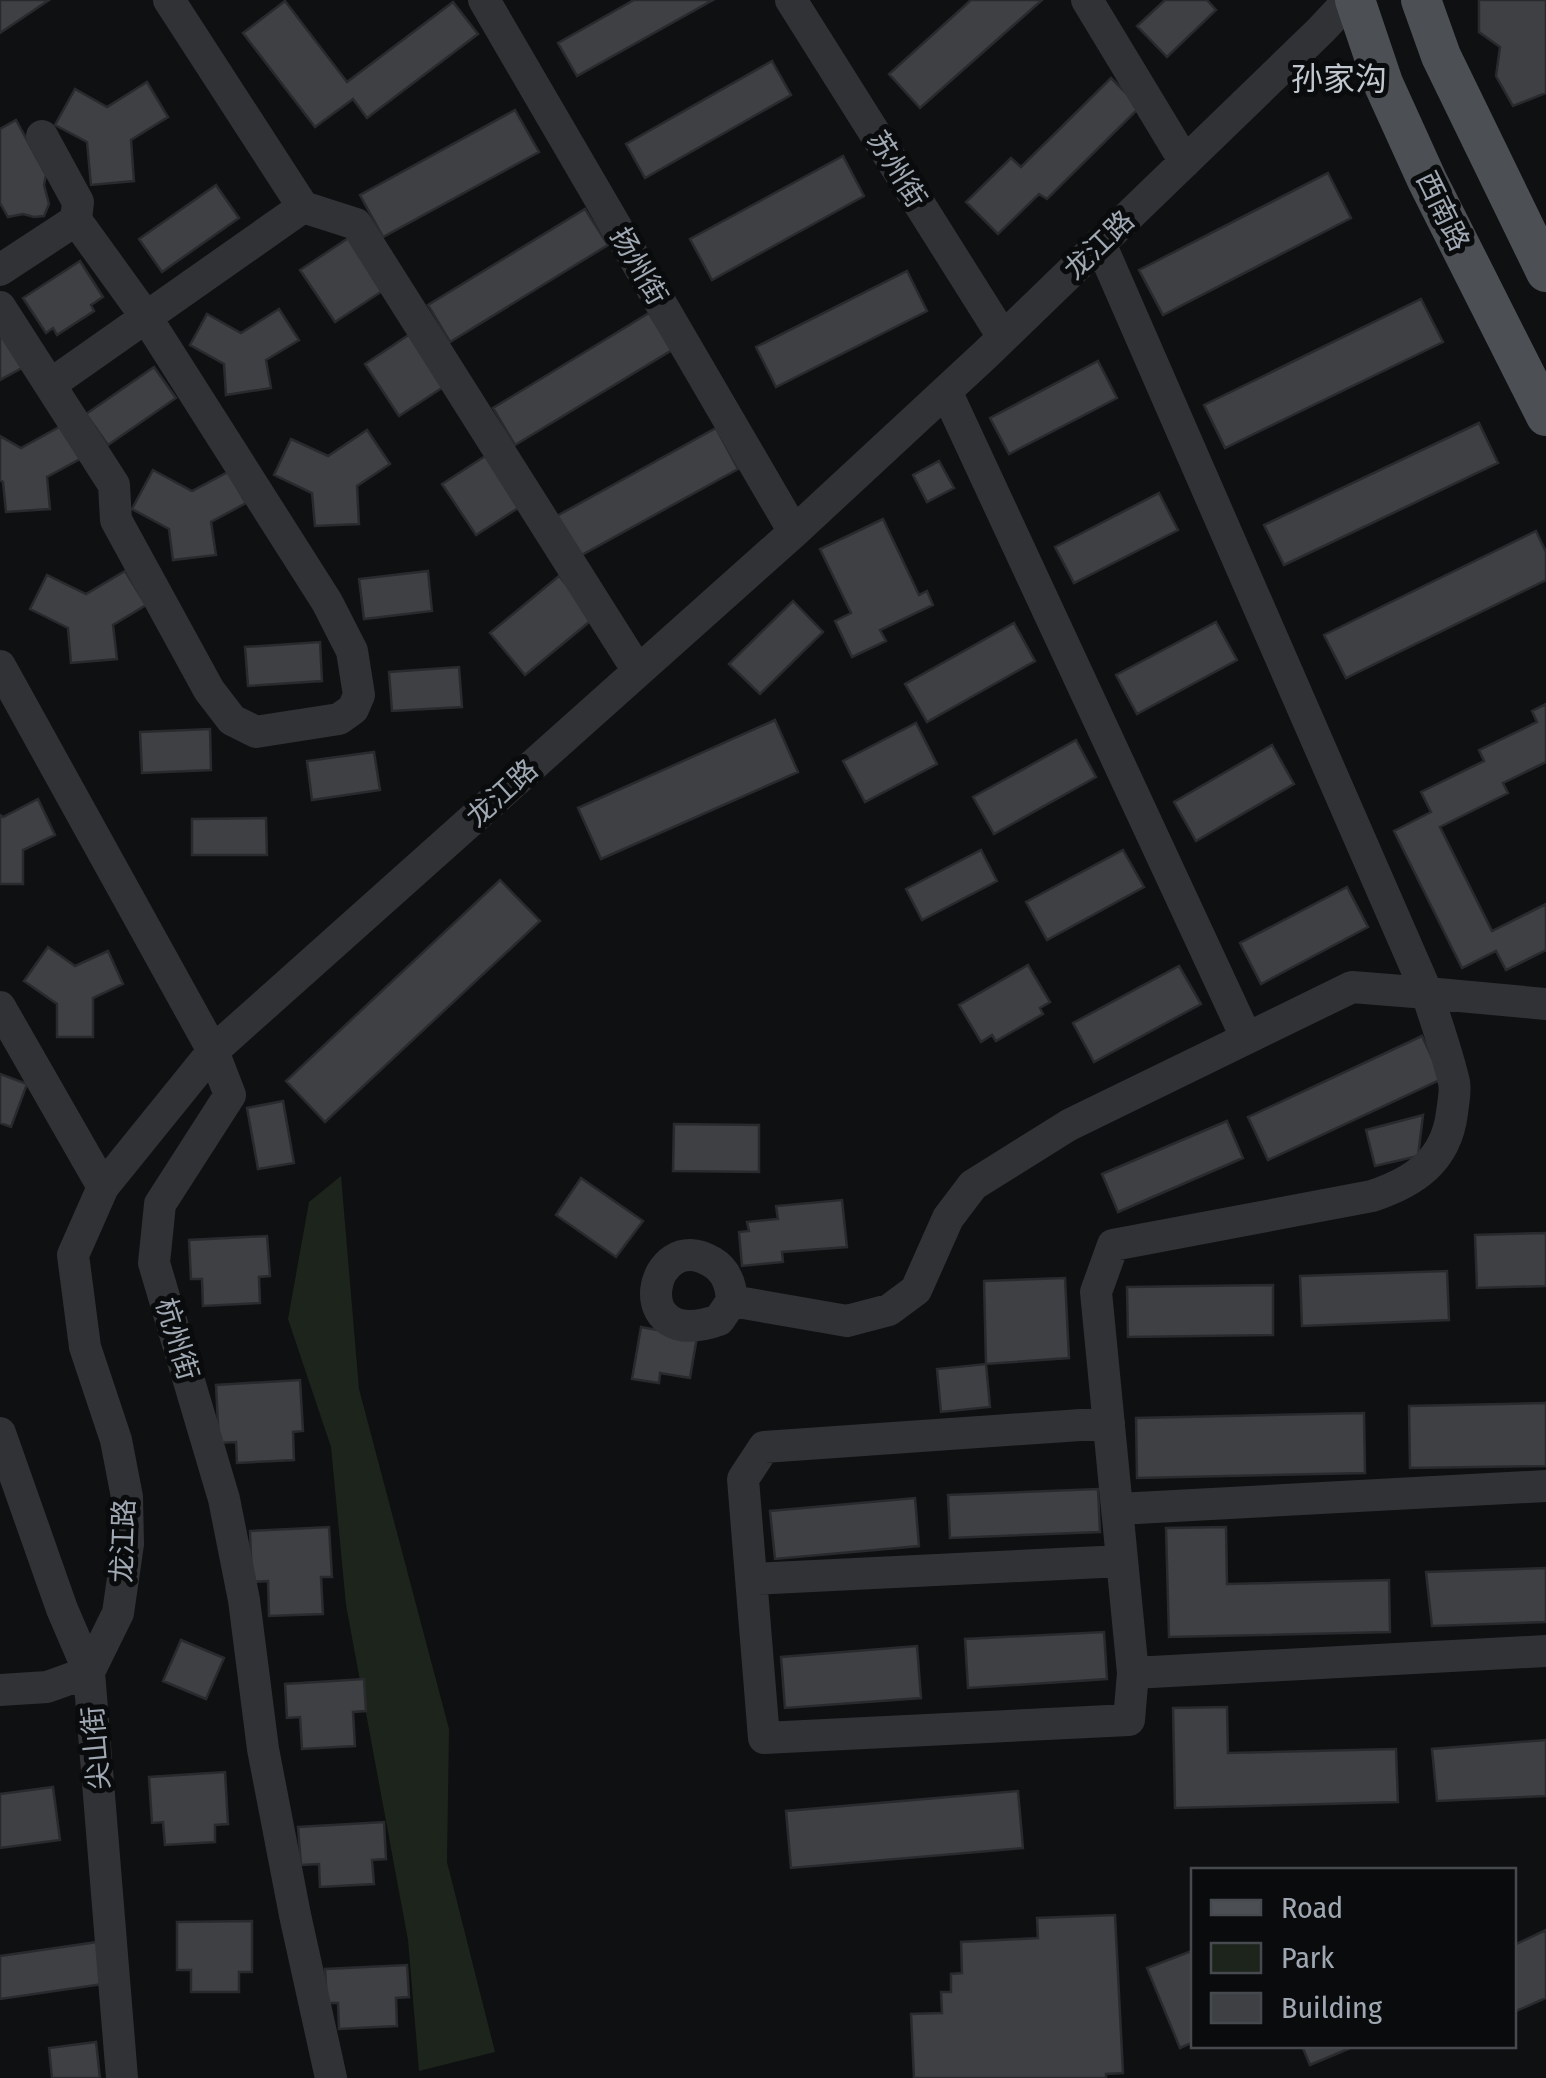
<svg xmlns="http://www.w3.org/2000/svg" width="1546" height="2078" font-family="'Fira Sans Condensed','Noto Sans SC',sans-serif">
  <rect width="100%" height="100%" fill="#0f1011"/>
  <path fill="#1c241c" d="M 341,1176 L 359,1389 L 449,1729 L 447,1862 L 495,2052 L 419,2071 L 408,1940 L 346,1605 L 331,1447 L 288,1319 L 309,1202 Z"/>
  <path fill="#3e4044" stroke="#292a2d" stroke-width="2.5" d="M 0,0 L 49,0 L 0,33 Z
    M 634,0 L 713,0 L 577,76 L 558,43 Z
    M 971,0 L 1042,0 L 920,108 L 889,74 Z
    M 1165,0 L 1207,0 L 1216,10 L 1167,57 L 1137,26 Z
    M 1479,0 L 1546,0 L 1546,93 L 1513,106 L 1496,76 L 1500,47 L 1479,32 Z
    M 285,1 L 347,82 L 453,2 L 478,34 L 367,118 L 353,99 L 315,127 L 243,33 Z
    M 772,61 L 791,95 L 645,178 L 626,144 Z
    M 1111,78 L 1140,107 L 1047,199 L 1039,194 L 998,234 L 966,202 L 1011,158 L 1021,167 Z
    M 147,82 L 168,117 L 131,140 L 134,181 L 91,185 L 87,142 L 55,125 L 75,89 L 107,107 Z
    M 515,110 L 539,152 L 383,237 L 360,195 Z
    M 16,120 L 46,175 L 44,185 L 49,204 L 44,216 L 34,217 L 23,214 L 8,217 L 0,203 L 0,129 Z
    M 843,156 L 864,196 L 712,280 L 690,239 Z
    M 1328,173 L 1351,218 L 1163,315 L 1139,270 Z
    M 216,185 L 239,218 L 162,272 L 139,239 Z
    M 585,209 L 608,245 L 450,342 L 428,305 Z
    M 350,237 L 384,290 L 335,322 L 300,270 Z
    M 80,261 L 103,297 L 91,305 L 94,311 L 57,335 L 53,328 L 46,333 L 23,298 Z
    M 907,271 L 927,311 L 776,387 L 756,347 Z
    M 1421,299 L 1443,342 L 1225,448 L 1204,405 Z
    M 279,309 L 299,340 L 266,360 L 271,388 L 226,395 L 224,364 L 190,345 L 207,314 L 241,333 Z
    M 649,313 L 672,350 L 515,445 L 493,408 Z
    M 0,328 L 22,368 L 0,380 Z
    M 413,332 L 448,384 L 399,416 L 365,364 Z
    M 1098,361 L 1117,398 L 1009,454 L 990,418 Z
    M 154,367 L 176,398 L 108,445 L 86,414 Z
    M 1479,423 L 1498,463 L 1284,565 L 1264,525 Z
    M 61,426 L 80,459 L 47,477 L 50,509 L 6,512 L 3,482 L 0,480 L 0,436 L 21,448 Z
    M 716,428 L 738,469 L 578,557 L 555,517 Z
    M 367,430 L 390,464 L 357,486 L 359,524 L 315,526 L 312,493 L 274,475 L 291,439 L 328,456 Z
    M 490,453 L 523,505 L 476,535 L 442,484 Z
    M 939,461 L 954,488 L 927,502 L 913,475 Z
    M 153,470 L 192,491 L 228,472 L 246,503 L 211,522 L 216,555 L 173,560 L 169,529 L 132,509 Z
    M 1159,493 L 1178,530 L 1074,583 L 1055,547 Z
    M 883,519 L 919,595 L 927,591 L 933,605 L 880,630 L 886,641 L 852,657 L 835,621 L 851,613 L 820,549 Z
    M 1536,531 L 1546,552 L 1546,580 L 1346,678 L 1324,635 Z
    M 125,571 L 146,605 L 113,625 L 117,659 L 71,663 L 68,628 L 30,609 L 47,575 L 86,594 Z
    M 428,571 L 432,611 L 364,619 L 359,579 Z
    M 559,576 L 594,618 L 525,675 L 490,633 Z
    M 793,601 L 823,632 L 760,694 L 729,664 Z
    M 1216,622 L 1237,660 L 1137,714 L 1116,675 Z
    M 1014,623 L 1035,661 L 927,722 L 905,684 Z
    M 320,642 L 322,681 L 248,686 L 245,647 Z
    M 459,667 L 462,707 L 392,711 L 389,672 Z
    M 1546,704 L 1546,762 L 1503,783 L 1508,793 L 1440,827 L 1492,931 L 1546,904 L 1546,950 L 1506,970 L 1496,951 L 1462,968 L 1394,831 L 1431,812 L 1421,792 L 1484,761 L 1479,750 L 1537,722 L 1532,711 Z
    M 775,720 L 798,772 L 601,859 L 578,808 Z
    M 916,723 L 937,764 L 865,802 L 843,761 Z
    M 210,729 L 211,770 L 142,773 L 140,732 Z
    M 1076,740 L 1096,777 L 994,834 L 973,797 Z
    M 1272,745 L 1294,784 L 1196,841 L 1174,802 Z
    M 374,752 L 380,790 L 312,800 L 307,761 Z
    M 38,799 L 55,835 L 23,850 L 23,884 L 0,884 L 0,815 L 3,817 Z
    M 266,818 L 267,855 L 192,855 L 192,819 Z
    M 981,850 L 997,881 L 922,920 L 906,889 Z
    M 1123,850 L 1144,887 L 1047,940 L 1026,902 Z
    M 500,880 L 540,921 L 325,1122 L 286,1081 Z
    M 1347,887 L 1368,927 L 1261,984 L 1240,943 Z
    M 48,947 L 75,966 L 108,951 L 123,984 L 93,998 L 93,1037 L 57,1037 L 57,1004 L 24,981 Z
    M 1028,965 L 1050,1002 L 1040,1008 L 1043,1014 L 996,1041 L 992,1035 L 981,1042 L 959,1005 Z
    M 1179,966 L 1201,1004 L 1094,1062 L 1073,1023 Z
    M 1422,1036 L 1442,1079 L 1268,1160 L 1248,1117 Z
    M 0,1074 L 27,1084 L 11,1127 L 0,1123 Z
    M 283,1101 L 294,1163 L 258,1169 L 247,1108 Z
    M 1423,1115 L 1418,1156 L 1375,1166 L 1366,1130 Z
    M 1227,1121 L 1243,1158 L 1118,1212 L 1102,1174 Z
    M 674,1124 L 759,1125 L 759,1172 L 673,1171 Z
    M 581,1178 L 643,1221 L 616,1257 L 556,1215 Z
    M 842,1200 L 847,1247 L 782,1252 L 783,1262 L 742,1266 L 739,1232 L 749,1231 L 747,1222 L 778,1219 L 776,1206 Z
    M 1546,1233 L 1546,1286 L 1477,1288 L 1475,1235 Z
    M 267,1236 L 270,1276 L 259,1277 L 260,1303 L 203,1306 L 202,1279 L 191,1279 L 189,1240 Z
    M 1447,1271 L 1449,1320 L 1302,1326 L 1300,1276 Z
    M 1065,1278 L 1069,1358 L 986,1364 L 984,1281 Z
    M 1273,1285 L 1273,1335 L 1128,1337 L 1127,1287 Z
    M 641,1327 L 697,1337 L 690,1378 L 660,1373 L 659,1383 L 632,1379 Z
    M 986,1364 L 990,1407 L 941,1412 L 937,1369 Z
    M 300,1380 L 303,1431 L 293,1432 L 294,1460 L 237,1463 L 236,1442 L 219,1443 L 216,1385 Z
    M 1546,1403 L 1546,1466 L 1410,1468 L 1409,1406 Z
    M 1364,1413 L 1365,1473 L 1137,1478 L 1136,1418 Z
    M 1098,1489 L 1100,1532 L 950,1538 L 948,1495 Z
    M 915,1498 L 919,1546 L 775,1559 L 770,1511 Z
    M 329,1527 L 332,1577 L 321,1577 L 323,1614 L 269,1616 L 268,1581 L 252,1582 L 250,1531 Z
    M 1226,1527 L 1227,1584 L 1389,1580 L 1390,1632 L 1169,1637 L 1166,1528 Z
    M 1546,1568 L 1546,1622 L 1432,1626 L 1426,1572 Z
    M 1104,1632 L 1107,1679 L 968,1688 L 965,1639 Z
    M 181,1640 L 224,1658 L 206,1699 L 163,1681 Z
    M 917,1646 L 921,1698 L 785,1708 L 781,1657 Z
    M 364,1679 L 366,1711 L 353,1712 L 355,1746 L 302,1749 L 300,1717 L 287,1718 L 285,1684 Z
    M 1227,1707 L 1228,1753 L 1396,1749 L 1398,1802 L 1175,1808 L 1173,1708 Z
    M 1546,1740 L 1546,1796 L 1437,1801 L 1432,1749 Z
    M 225,1772 L 228,1824 L 215,1825 L 215,1842 L 165,1845 L 163,1822 L 152,1823 L 149,1777 Z
    M 53,1787 L 60,1840 L 0,1848 L 0,1794 Z
    M 1018,1791 L 1023,1848 L 791,1868 L 786,1811 Z
    M 384,1822 L 386,1859 L 372,1860 L 374,1884 L 320,1887 L 319,1864 L 301,1865 L 298,1827 Z
    M 1115,1915 L 1123,2073 L 1106,2074 L 1106,2078 L 914,2078 L 911,2014 L 942,2013 L 941,1992 L 951,1992 L 951,1974 L 962,1973 L 961,1942 L 1038,1938 L 1037,1918 Z
    M 252,1921 L 252,1972 L 239,1972 L 239,1992 L 191,1992 L 191,1970 L 177,1970 L 177,1922 Z
    M 1546,1930 L 1546,1998 L 1514,2012 L 1514,1945 Z
    M 97,1942 L 103,1984 L 0,1999 L 0,1956 Z
    M 1194,1950 L 1194,2042 L 1180,2048 L 1147,1968 Z
    M 407,1965 L 409,1997 L 396,1998 L 397,2026 L 339,2029 L 338,2003 L 327,2003 L 325,1969 Z
    M 96,2042 L 100,2078 L 52,2078 L 49,2048 Z
    M 1302,2046 L 1355,2046 L 1310,2065 Z"/>
  <g fill="none" stroke-linecap="round" stroke-linejoin="round">
    <path stroke="#303236" stroke-width="32" d="M 169,0 L 303,207 L 356,224 L 638,671
      M 484,0 L 794,532
      M 791,0 L 1003,337
      M 1087,0 L 1185,162
      M 0,270 L 76,220
      M 0,307 L 114,485 L 116,520 L 209,690 L 232,720 L 256,732 L 339,719 L 353,709 L 359,695 L 352,651 L 327,602 L 146,317 L 76,220 L 78,202 L 42,136
      M 51,384 L 303,207
      M 946,391 L 1246,1037
      M 0,666 L 213,1051 L 230,1095 L 160,1204 L 154,1263 L 224,1499 L 244,1600 L 263,1749 L 295,1915 L 331,2078
      M 1546,1004 L 1427,993 C 1436,1022 1447,1052 1454,1082 C 1456,1092 1453,1103 1452,1113 C 1446,1161 1414,1182 1372,1196 L 1113,1245 L 1096,1292 L 1133,1673 L 1546,1651
      M 0,1007 L 103,1187
      M 732,1301 L 719,1320 C 623,1354 650,1224 712,1262 C 727,1271 731,1285 732,1301 L 847,1321 L 889,1310 L 916,1290 L 948,1218 L 973,1185 L 1069,1125 L 1352,987 L 1427,993 L 1100,243
      M 1109,1423 L 764,1447 L 743,1479 L 764,1738 L 1129,1720 L 1133,1673
      M 0,1433 L 62,1609 L 89,1672 L 122,2078
      M 1118,1509 L 1546,1486
      M 751,1579 L 1122,1561
      M 0,1690 L 47,1687 L 89,1672 L 118,1613 L 128,1544 L 127,1497 L 116,1440 L 85,1347 L 73,1255 L 103,1187 L 213,1051 L 794,532 L 986,354 L 1321,30 L 1349,0"/>
    <path stroke="#4c5055" stroke-width="40" d="M 1355,0 L 1383,83 L 1427,180 L 1546,416
      M 1421,0 L 1441,56 L 1546,272"/>
  </g>
  <g text-anchor="middle" dominant-baseline="central" stroke-width="10" stroke-linejoin="round" paint-order="stroke">
    <g font-size="28" fill="#a0a9b3" stroke="#0a0b0c">
      <text transform="translate(897 169) rotate(58)">苏州街</text>
      <text transform="translate(1443 211) rotate(64)">西南路</text>
      <text transform="translate(1099 245) rotate(-44)">龙江路</text>
      <text transform="translate(639 266) rotate(60)">扬州街</text>
      <text transform="translate(502 793) rotate(-42)">龙江路</text>
      <text transform="translate(177 1339) rotate(73)">杭州街</text>
      <text transform="translate(123 1541) rotate(-88)">龙江路</text>
      <text transform="translate(96 1748) rotate(-95)">尖山街</text>
    </g>
    <g font-size="32" fill="#c1c7ce" stroke="#0a0b0c">
      <text x="1339" y="79">孙家沟</text>
    </g>
  </g>
  <rect x="1191" y="1868" width="325" height="180" fill="#0a0b0c" stroke="#464a4f" stroke-width="2.5"/>
  <rect x="1211" y="1900" width="50" height="15" fill="#4c5055" stroke="#464a4f" stroke-width="2.5"/>
  <text x="1281" y="1918" font-size="30" fill="#a0a9b3">Road</text>
  <rect x="1211" y="1943" width="50" height="30" fill="#1c241c" stroke="#464a4f" stroke-width="2.5"/>
  <text x="1281" y="1968" font-size="30" fill="#a0a9b3">Park</text>
  <rect x="1211" y="1993" width="50" height="30" fill="#3e4044" stroke="#464a4f" stroke-width="2.5"/>
  <text x="1281" y="2018" font-size="30" fill="#a0a9b3">Building</text>
</svg>
